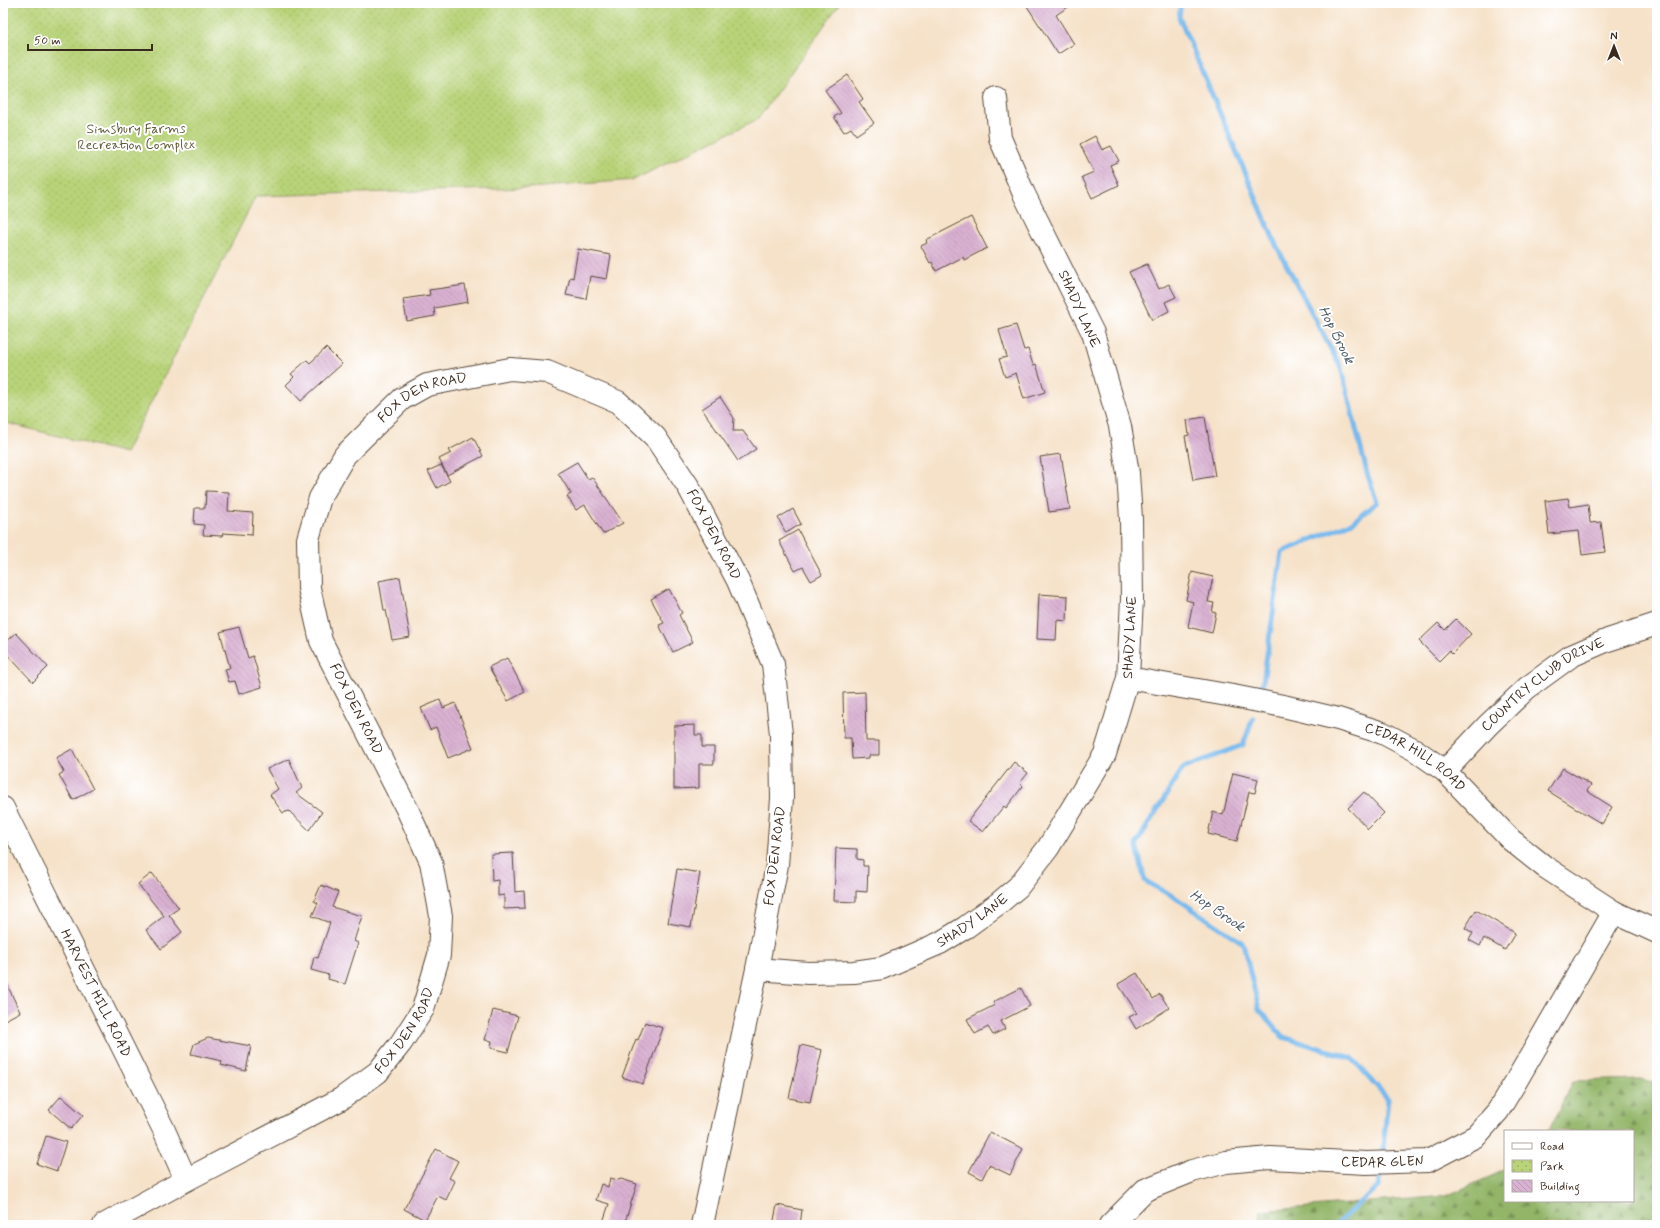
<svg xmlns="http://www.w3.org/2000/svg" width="1660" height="1228" font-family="Mynerve,sans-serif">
  <defs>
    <pattern id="forest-firs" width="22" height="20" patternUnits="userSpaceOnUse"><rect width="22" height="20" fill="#92b568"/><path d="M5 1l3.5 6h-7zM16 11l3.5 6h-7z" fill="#789355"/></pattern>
    <pattern id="park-dots" width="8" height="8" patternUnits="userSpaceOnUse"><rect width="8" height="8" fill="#b8d378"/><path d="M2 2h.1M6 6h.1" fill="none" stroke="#9fb567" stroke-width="1.8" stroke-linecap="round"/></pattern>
    <pattern id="building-back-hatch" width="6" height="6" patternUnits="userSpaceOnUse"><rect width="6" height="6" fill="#d9b1d2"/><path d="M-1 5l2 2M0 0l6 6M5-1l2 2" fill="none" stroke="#bb98b4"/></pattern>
  </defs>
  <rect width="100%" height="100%" fill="#fff"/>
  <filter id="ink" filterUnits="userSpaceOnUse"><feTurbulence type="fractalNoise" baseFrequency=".025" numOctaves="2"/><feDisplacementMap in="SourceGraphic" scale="8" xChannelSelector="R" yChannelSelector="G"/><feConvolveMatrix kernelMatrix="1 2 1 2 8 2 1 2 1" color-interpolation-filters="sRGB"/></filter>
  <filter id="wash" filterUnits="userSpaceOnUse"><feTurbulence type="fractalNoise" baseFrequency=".012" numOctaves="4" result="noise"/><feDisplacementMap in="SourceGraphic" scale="16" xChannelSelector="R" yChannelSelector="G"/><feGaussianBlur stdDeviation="0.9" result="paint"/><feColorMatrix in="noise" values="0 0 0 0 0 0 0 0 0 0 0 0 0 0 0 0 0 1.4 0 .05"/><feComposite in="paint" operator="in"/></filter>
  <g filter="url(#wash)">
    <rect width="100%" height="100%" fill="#f6e2c9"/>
    <path fill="url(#forest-firs)" stroke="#667043" d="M 1641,1079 L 1657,1083 L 1657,1225 L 1260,1225 L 1261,1211 L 1446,1196 L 1505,1170 L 1505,1201 L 1633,1201 L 1633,1131 L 1548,1131 L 1573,1081 Z"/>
    <path fill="url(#park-dots)" stroke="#7a7e4b" d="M 3,3 L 840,3 L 758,119 L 633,180 L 530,188 L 256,196 L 125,453 L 3,422 Z"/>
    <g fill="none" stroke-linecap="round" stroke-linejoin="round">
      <path stroke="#78baed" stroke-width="5" d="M 1181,3 L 1179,17 L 1276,245 L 1341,368 L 1367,473 L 1377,502 L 1353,522 L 1282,552 L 1262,689
        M 1253,718 L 1243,745 L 1183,768 L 1136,844 L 1145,881 L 1176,898 L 1243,943 L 1259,1009 L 1283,1037 L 1352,1058 L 1388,1099 L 1382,1158
        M 1335,1225 L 1378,1187 L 1381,1168"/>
    </g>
    <g id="blocks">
      <path fill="url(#building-back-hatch)" d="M 1025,3 L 1074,3 L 1056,15 L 1074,44 L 1058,54 Z
        M 847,75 L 863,99 L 859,102 L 874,123 L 856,135 L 851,128 L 844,132 L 834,117 L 841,113 L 825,90 Z
        M 1095,136 L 1102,150 L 1111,146 L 1119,161 L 1110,165 L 1119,185 L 1092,198 L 1082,177 L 1094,172 L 1080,144 Z
        M 971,217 L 987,248 L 964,260 L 963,257 L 936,271 L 932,262 L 930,263 L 921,246 L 927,243 L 926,240 Z
        M 578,249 L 611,255 L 607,279 L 590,276 L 586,299 L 566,295 L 570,277 L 573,278 Z
        M 1147,264 L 1159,289 L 1169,284 L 1176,297 L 1165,302 L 1169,311 L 1152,320 L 1129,272 Z
        M 465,285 L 468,302 L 434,308 L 435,316 L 407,321 L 403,299 L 430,295 L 429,290 Z
        M 1016,325 L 1024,350 L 1028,349 L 1033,365 L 1036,364 L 1045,392 L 1024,399 L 1016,373 L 1005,377 L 999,359 L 1007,357 L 999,330 Z
        M 326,348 L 342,364 L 301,401 L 286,385 L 294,377 L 291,374 L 307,360 L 310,363 Z
        M 720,397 L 734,418 L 733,431 L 743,431 L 756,449 L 738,461 L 702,409 Z
        M 1205,417 L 1215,476 L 1193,480 L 1185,436 L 1189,435 L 1187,420 Z
        M 473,437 L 483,456 L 447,475 L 439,459 L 451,453 L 449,450 Z
        M 1061,454 L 1070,509 L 1049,512 L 1040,457 Z
        M 577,462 L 588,479 L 592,477 L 623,523 L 603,534 L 585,505 L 576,510 L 567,496 L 571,494 L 558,473 Z
        M 441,465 L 450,481 L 437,488 L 428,471 Z
        M 206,491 L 229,492 L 228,511 L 253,513 L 252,535 L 223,533 L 222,536 L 203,535 L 204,525 L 194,524 L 195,508 L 205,508 Z
        M 1568,498 L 1570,507 L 1588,504 L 1590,523 L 1601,522 L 1605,552 L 1582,555 L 1579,531 L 1549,534 L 1545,501 Z
        M 793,509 L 801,524 L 786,533 L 778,518 Z
        M 798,530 L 822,575 L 811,581 L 803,567 L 795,571 L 779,541 Z
        M 1192,572 L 1213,577 L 1208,602 L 1214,603 L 1212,612 L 1216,613 L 1212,633 L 1188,627 L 1193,602 L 1186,600 Z
        M 400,577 L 410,637 L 392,640 L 386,610 L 384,610 L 379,581 Z
        M 669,589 L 682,613 L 679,615 L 693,642 L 673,652 L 659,625 L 664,623 L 651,599 Z
        M 1039,594 L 1068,596 L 1067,621 L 1057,620 L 1056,640 L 1037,639 Z
        M 1456,619 L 1471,634 L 1452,654 L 1449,651 L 1439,661 L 1419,641 L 1438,623 L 1445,630 Z
        M 239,627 L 248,658 L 253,656 L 262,687 L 239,694 L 235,681 L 229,682 L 225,669 L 230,668 L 220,632 Z
        M 16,633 L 48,667 L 33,682 L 3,650 L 3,645 Z
        M 507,658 L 525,692 L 508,701 L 489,667 Z
        M 865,692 L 866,741 L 879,741 L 879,755 L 869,755 L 869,758 L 852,759 L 851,738 L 844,738 L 843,693 Z
        M 440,700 L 443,708 L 455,703 L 473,748 L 448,758 L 436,727 L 430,730 L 421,708 Z
        M 695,725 L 695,735 L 702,735 L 702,747 L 714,747 L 714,764 L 699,764 L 699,788 L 674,789 L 674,726 Z
        M 72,749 L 93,789 L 73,800 L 59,775 L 64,772 L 56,758 Z
        M 289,759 L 302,788 L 296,793 L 322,812 L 309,830 L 289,811 L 283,813 L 270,795 L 278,789 L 267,769 Z
        M 1014,762 L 1028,773 L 1020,783 L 1023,786 L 1006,808 L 1004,806 L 983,832 L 968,821 Z
        M 1563,768 L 1591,785 L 1587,791 L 1612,807 L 1602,824 L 1548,791 Z
        M 1233,773 L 1258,779 L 1255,793 L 1249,792 L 1237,841 L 1208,834 L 1213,812 L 1223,815 Z
        M 1364,792 L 1384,813 L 1368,829 L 1348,808 Z
        M 836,848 L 857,849 L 857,859 L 863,860 L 863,866 L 868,866 L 867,892 L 856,891 L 856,902 L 834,901 Z
        M 513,853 L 515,892 L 524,891 L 525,908 L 504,909 L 504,895 L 498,896 L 498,880 L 492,881 L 491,854 Z
        M 677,869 L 700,873 L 691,927 L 668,923 Z
        M 152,873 L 179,908 L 169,915 L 182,932 L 161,949 L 146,930 L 164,916 L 138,884 Z
        M 321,885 L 338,892 L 332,907 L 362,916 L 354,941 L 358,943 L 345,984 L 328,979 L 329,975 L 311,970 L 314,957 L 318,958 L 330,923 L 312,916 L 318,903 L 314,901 Z
        M 1476,910 L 1515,933 L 1505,950 L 1484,938 L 1480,946 L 1469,940 L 1473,933 L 1465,928 Z
        M 1137,973 L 1153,999 L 1160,994 L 1169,1008 L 1136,1029 L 1129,1017 L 1137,1013 L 1118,984 Z
        M 3,976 L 20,1012 L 3,1021 Z
        M 1021,988 L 1030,1006 L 1001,1021 L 1005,1029 L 993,1035 L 988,1027 L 975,1034 L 967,1019 L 995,1005 L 993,1002 Z
        M 493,1010 L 518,1016 L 508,1052 L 491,1048 L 492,1041 L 485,1040 Z
        M 645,1022 L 663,1028 L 643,1084 L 622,1077 L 636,1039 L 638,1040 Z
        M 208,1038 L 251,1046 L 246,1071 L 221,1065 L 222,1061 L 191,1054 L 194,1044 Z
        M 801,1045 L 822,1050 L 810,1102 L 789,1098 Z
        M 61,1096 L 83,1115 L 71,1129 L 49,1110 Z
        M 990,1132 L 1023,1149 L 1010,1175 L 989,1165 L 982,1179 L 969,1172 Z
        M 46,1136 L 66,1142 L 57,1171 L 37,1164 Z
        M 436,1149 L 458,1161 L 449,1178 L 455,1181 L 446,1200 L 438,1196 L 425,1220 L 404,1209 Z
        M 610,1178 L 618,1180 L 621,1179 L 637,1184 L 624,1225 L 602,1225 L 609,1204 L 596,1200 L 601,1184 L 608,1187 Z
        M 777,1205 L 802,1210 L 800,1225 L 773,1225 Z"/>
    </g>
  </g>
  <g filter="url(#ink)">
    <use href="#blocks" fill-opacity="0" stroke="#574638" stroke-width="1"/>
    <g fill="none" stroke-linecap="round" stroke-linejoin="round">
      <defs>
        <g id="minor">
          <path id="s1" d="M 1128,678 L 1233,696 L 1283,706 L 1338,719 L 1383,733 L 1415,750 L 1445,771 L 1511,840 L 1545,867 L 1614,912 L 1657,932"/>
          <path id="s2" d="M 1445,771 L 1488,725 L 1527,688 L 1571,656 L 1608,640 L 1657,624"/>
          <path id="s3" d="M 3,808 L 163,1128 L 186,1180"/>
          <path id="s4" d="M 757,969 L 808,973 L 854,972 L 882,968 L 940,943 L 966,927 L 999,903 L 1018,887 L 1048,848 L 1105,754 L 1128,678 L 1132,599 L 1131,519 L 1128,473 L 1120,426 L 1093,333 L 1024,194 L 1000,138 L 996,98"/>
          <path id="s5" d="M 104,1225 L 186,1180 L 341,1099 L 378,1072 L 401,1043 L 423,1009 L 439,955 L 441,916 L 431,862 L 408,811 L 321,641 L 309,588 L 308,539 L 320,498 L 345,455 L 402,399 L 427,385 L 510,369 L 547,372 L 618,402 L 655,437 L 688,486 L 738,581 L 773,664 L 781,734 L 782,798 L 777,865 L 757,969 L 702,1225"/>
          <path id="s6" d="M 1110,1225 L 1145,1190 L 1192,1171 L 1226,1162 L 1270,1158 L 1366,1163 L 1428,1161 L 1476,1136 L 1498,1111 L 1515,1083 L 1614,912"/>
        </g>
      </defs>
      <use href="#minor" stroke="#574638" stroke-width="24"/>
      <use href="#minor" stroke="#fff" stroke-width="22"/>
    </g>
  </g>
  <g text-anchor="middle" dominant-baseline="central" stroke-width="4" stroke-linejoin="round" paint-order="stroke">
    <g font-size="14" fill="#605d39" stroke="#fff">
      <text x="136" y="129">Simsbury Farms<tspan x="136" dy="16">Recreation Complex</tspan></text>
    </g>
    <g font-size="14" fill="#3b2a1e" stroke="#fff">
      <text transform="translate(1079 309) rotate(66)">SHADY LANE</text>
      <text stroke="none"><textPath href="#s5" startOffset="1084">FOX DEN ROAD</textPath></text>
      <text stroke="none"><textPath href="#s5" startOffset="1457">FOX DEN ROAD</textPath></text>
      <text stroke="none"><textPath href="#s4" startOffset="564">SHADY LANE</textPath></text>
      <text stroke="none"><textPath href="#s2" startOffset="132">COUNTRY CLUB DRIVE</textPath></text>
      <text transform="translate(356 709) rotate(63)">FOX DEN ROAD</text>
      <text stroke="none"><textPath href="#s1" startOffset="301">CEDAR HILL ROAD</textPath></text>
      <text transform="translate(775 856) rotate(-83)">FOX DEN ROAD</text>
      <text stroke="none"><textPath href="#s4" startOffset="228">SHADY LANE</textPath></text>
      <text stroke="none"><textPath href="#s3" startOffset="207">HARVEST HILL ROAD</textPath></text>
      <text stroke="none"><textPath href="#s5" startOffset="364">FOX DEN ROAD</textPath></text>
      <text stroke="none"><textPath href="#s6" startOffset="292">CEDAR GLEN</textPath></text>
    </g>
    <g font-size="15" font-style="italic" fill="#505c66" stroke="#fff">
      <text transform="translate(1336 335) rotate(63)">Hop Brook</text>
      <text transform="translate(1217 911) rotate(34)">Hop Brook</text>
    </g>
  </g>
  <rect width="1660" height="1228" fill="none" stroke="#fff" stroke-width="16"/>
  <rect x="1504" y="1130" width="130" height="72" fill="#ffffff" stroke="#b1aaa5"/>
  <rect x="1512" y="1143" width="20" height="6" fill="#ffffff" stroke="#b1aaa5"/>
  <text x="1540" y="1150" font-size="12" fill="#3b2a1e">Road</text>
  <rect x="1512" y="1160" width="20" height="12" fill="url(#park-dots)" stroke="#b1aaa5"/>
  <text x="1540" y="1170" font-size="12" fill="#3b2a1e">Park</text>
  <rect x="1512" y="1180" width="20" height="12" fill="url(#building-back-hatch)" stroke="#b1aaa5"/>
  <text x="1540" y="1190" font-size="12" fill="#3b2a1e">Building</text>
  <g transform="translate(1614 46)" stroke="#ffffff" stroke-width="3" paint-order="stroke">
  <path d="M0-3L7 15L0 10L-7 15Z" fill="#3b2a1e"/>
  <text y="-6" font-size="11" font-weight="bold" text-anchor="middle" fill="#3b2a1e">N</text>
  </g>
  <path d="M28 44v6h124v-6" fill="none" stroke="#3b2a1e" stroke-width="2"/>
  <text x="34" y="44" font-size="12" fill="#3b2a1e" stroke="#ffffff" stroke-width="3" paint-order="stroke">50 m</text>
</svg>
